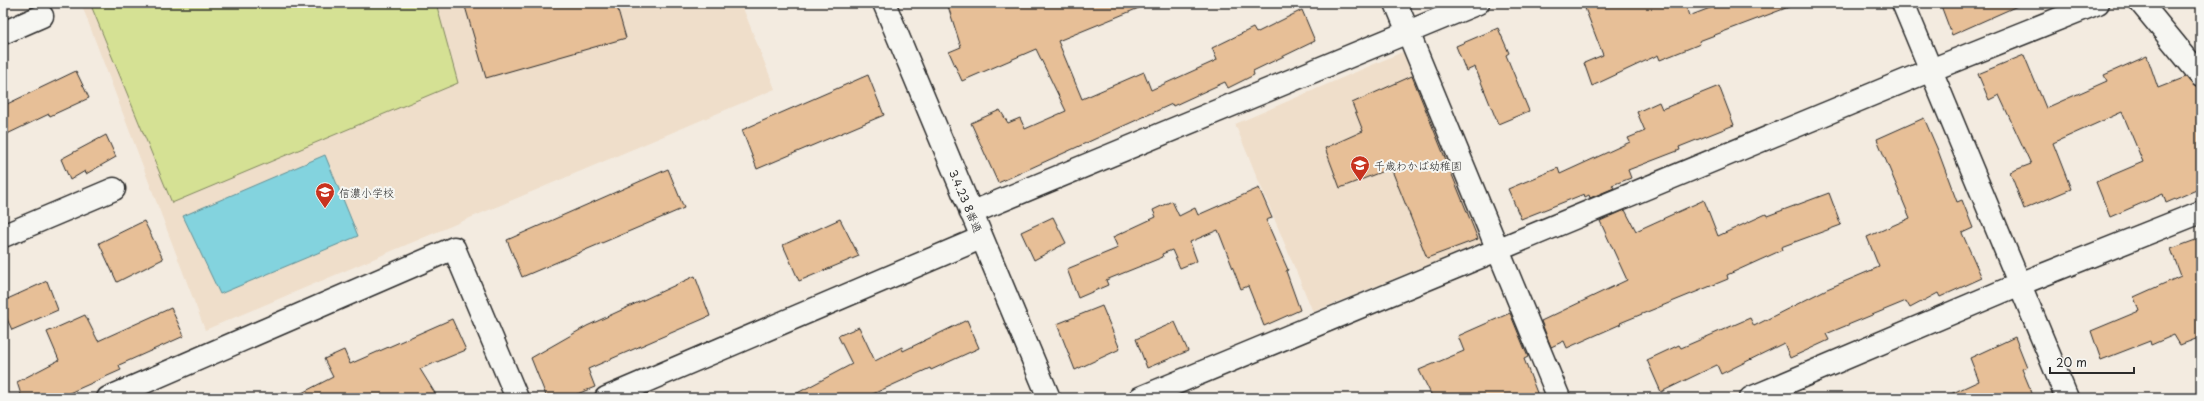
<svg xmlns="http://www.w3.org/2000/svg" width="2204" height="401" font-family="'Playpen Sans','Klee One',sans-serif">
  <rect width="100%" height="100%" fill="#f3ebe0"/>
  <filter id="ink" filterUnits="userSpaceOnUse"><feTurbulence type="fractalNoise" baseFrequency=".025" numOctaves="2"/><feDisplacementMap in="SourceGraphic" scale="8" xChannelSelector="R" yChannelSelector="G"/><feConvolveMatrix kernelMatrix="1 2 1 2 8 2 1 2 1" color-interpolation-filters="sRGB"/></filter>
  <g filter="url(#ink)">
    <path fill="#efdeca" d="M 81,3 L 741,3 L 775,89 L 205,330 Z
      M 1407,50 L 1486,241 L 1313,312 L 1235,124 Z"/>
    <path fill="#d5e194" stroke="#808660" d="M 90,3 L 436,3 L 458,83 L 172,203 Z"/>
    <path fill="#83d3de" stroke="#609096" d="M 325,155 L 358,236 L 220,294 L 183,216 Z"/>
    <path fill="#e7bf97" stroke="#2b2b2b" d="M 464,3 L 616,3 L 626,38 L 486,78 Z
      M 947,3 L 1151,3 L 1058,41 L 1082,99 L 1144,72 L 1151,90 L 1217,60 L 1212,48 L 1253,28 L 1256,33 L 1302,10 L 1315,41 L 1253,71 L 1254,75 L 1228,88 L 1225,82 L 1173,106 L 1172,104 L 998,183 L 971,123 L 1000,110 L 1008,123 L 1020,118 L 1025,129 L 1066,111 L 1036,49 L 962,81 L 949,52 L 961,47 Z
      M 1583,3 L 1685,3 L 1689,16 L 1723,3 L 1794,3 L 1794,5 L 1699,41 L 1700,44 L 1660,60 L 1658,55 L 1592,86 L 1584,63 L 1603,55 Z
      M 1940,3 L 2024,3 L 1952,35 Z
      M 1498,28 L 1509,53 L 1506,55 L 1529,111 L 1498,124 L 1475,67 L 1466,71 L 1456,46 Z
      M 2024,55 L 2046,108 L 2107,81 L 2104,75 L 2147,56 L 2158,88 L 2186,77 L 2192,84 L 2198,88 L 2201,93 L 2201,188 L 2166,203 L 2163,194 L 2110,217 L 2096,182 L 2143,162 L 2122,112 L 2053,143 L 2071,189 L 2024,209 L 2010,172 L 2031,164 L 1999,95 L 1989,100 L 1978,74 Z
      M 76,71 L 89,98 L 50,116 L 49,114 L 3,136 L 3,106 Z
      M 868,75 L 884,115 L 757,169 L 742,130 Z
      M 1412,76 L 1478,239 L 1427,258 L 1391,168 L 1340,188 L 1325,148 L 1363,131 L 1352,103 Z
      M 1719,86 L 1734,125 L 1679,147 L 1680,150 L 1628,170 L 1631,178 L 1612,185 L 1614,188 L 1590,198 L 1589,195 L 1585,197 L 1584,194 L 1521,219 L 1508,189 L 1558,168 L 1560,174 L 1630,142 L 1628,138 L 1645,131 L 1637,112 L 1659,102 L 1662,109 Z
      M 1924,118 L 1937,148 L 1957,202 L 1962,200 L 1973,228 L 1962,233 L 1982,278 L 1940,297 L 1938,293 L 1910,308 L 1906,301 L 1826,334 L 1829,340 L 1790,358 L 1784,343 L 1721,374 L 1717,365 L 1661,392 L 1647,360 L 1679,345 L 1681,348 L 1750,318 L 1754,326 L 1827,289 L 1879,267 L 1867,237 L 1910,218 L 1877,139 Z
      M 106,135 L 116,157 L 86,174 L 85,171 L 70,180 L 61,159 Z
      M 668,169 L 684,208 L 522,277 L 507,240 Z
      M 1259,188 L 1272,218 L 1266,220 L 1288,270 L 1286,271 L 1300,310 L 1264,326 L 1248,286 L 1241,289 L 1218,230 L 1190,242 L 1197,261 L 1180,268 L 1172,250 L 1162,254 L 1163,257 L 1106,280 L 1108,285 L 1078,298 L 1067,269 L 1118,248 L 1113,237 L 1156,217 L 1153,210 L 1172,201 L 1179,216 L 1195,208 L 1198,215 Z
      M 1829,193 L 1841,225 L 1781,247 L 1782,250 L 1727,275 L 1728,279 L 1620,323 L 1621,324 L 1567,348 L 1564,341 L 1551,347 L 1541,321 L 1627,280 L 1600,221 L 1625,210 L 1636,231 L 1704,200 L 1718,236 L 1766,214 L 1767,216 Z
      M 1053,217 L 1066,243 L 1034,260 L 1021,232 Z
      M 840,219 L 859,256 L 799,281 L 783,245 Z
      M 144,221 L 163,259 L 117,282 L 99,243 Z
      M 2201,238 L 2201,337 L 2180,345 L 2174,335 L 2151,345 L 2150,341 L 2101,360 L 2091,331 L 2139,311 L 2134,297 L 2181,276 L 2171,249 Z
      M 695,276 L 710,316 L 588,369 L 595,387 L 567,398 L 547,398 L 531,358 L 587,326 Z
      M 47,281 L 58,310 L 12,330 L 3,310 L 3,301 Z
      M 1102,306 L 1120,349 L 1075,370 L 1057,324 Z
      M 171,308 L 184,336 L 119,365 L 121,370 L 58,398 L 22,398 L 17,382 L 59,360 L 47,332 L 85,315 L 98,341 Z
      M 1510,313 L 1528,357 L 1524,359 L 1539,398 L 1433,398 L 1419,370 L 1464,351 L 1458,336 Z
      M 452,319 L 466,350 L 420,369 L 438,398 L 292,398 L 333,377 L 324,359 L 344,350 L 350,364 Z
      M 967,320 L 979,348 L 931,370 L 930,368 L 864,398 L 788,398 L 852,364 L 838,336 L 859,327 L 875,361 L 902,347 L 903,351 Z
      M 1175,322 L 1188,351 L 1147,368 L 1136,339 Z
      M 2015,337 L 2027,367 L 2022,369 L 2034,398 L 1942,398 L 1979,381 L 1970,358 Z"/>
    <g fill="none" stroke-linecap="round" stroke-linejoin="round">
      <defs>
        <path id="minor" d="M 1396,3 L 1559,398
          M 1903,3 L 2067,398
          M 2141,3 L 2201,76
          M 3,33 L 42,16
          M 971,213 L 1478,3
          M 3,236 L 114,189
          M 108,398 L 454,248 L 517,398
          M 606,398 L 981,238
          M 1140,398 L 1931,70 L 2098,3
          M 1751,398 L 2020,284 L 2201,212"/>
        <path id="tertiary" d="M 884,3 L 1049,398"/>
      </defs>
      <use href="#minor" stroke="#2b2b2b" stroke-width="25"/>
      <use href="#tertiary" stroke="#2b2b2b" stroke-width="25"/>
      <use href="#minor" stroke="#f6f6f2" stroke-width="22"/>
      <use href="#tertiary" stroke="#f6f6f2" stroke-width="22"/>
    </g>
  </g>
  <defs>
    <symbol id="school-pin" viewBox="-11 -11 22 30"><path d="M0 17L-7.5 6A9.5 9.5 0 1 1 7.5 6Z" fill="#c8321e" stroke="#f6f6f2"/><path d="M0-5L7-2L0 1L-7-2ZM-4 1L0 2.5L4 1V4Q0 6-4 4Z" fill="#fff"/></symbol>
  </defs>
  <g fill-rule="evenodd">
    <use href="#school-pin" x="1349" y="154" width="22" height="30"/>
    <use href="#school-pin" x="314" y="181" width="22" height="30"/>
  </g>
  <g text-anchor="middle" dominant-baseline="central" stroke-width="4" stroke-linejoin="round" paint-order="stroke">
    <g font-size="11" fill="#2b2b2b" stroke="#f6f6f2" text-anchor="start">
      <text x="1374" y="165">千歳わかば幼稚園</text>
      <text x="339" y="192">信濃小学校</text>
    </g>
    <g font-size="11" fill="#2b2b2b" stroke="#f6f6f2">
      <text transform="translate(966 201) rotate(67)">3.4.23 8番通</text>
    </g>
  </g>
  <rect width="2204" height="401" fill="none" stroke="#f6f6f2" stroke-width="16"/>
  <rect x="8" y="8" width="2188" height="385" fill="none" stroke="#2b2b2b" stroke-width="1.5" filter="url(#ink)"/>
  <path d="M2050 367v6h84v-6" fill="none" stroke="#2b2b2b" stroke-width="2"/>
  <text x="2056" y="367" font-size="12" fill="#2b2b2b" stroke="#f6f6f2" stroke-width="3" paint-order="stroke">20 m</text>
</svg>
